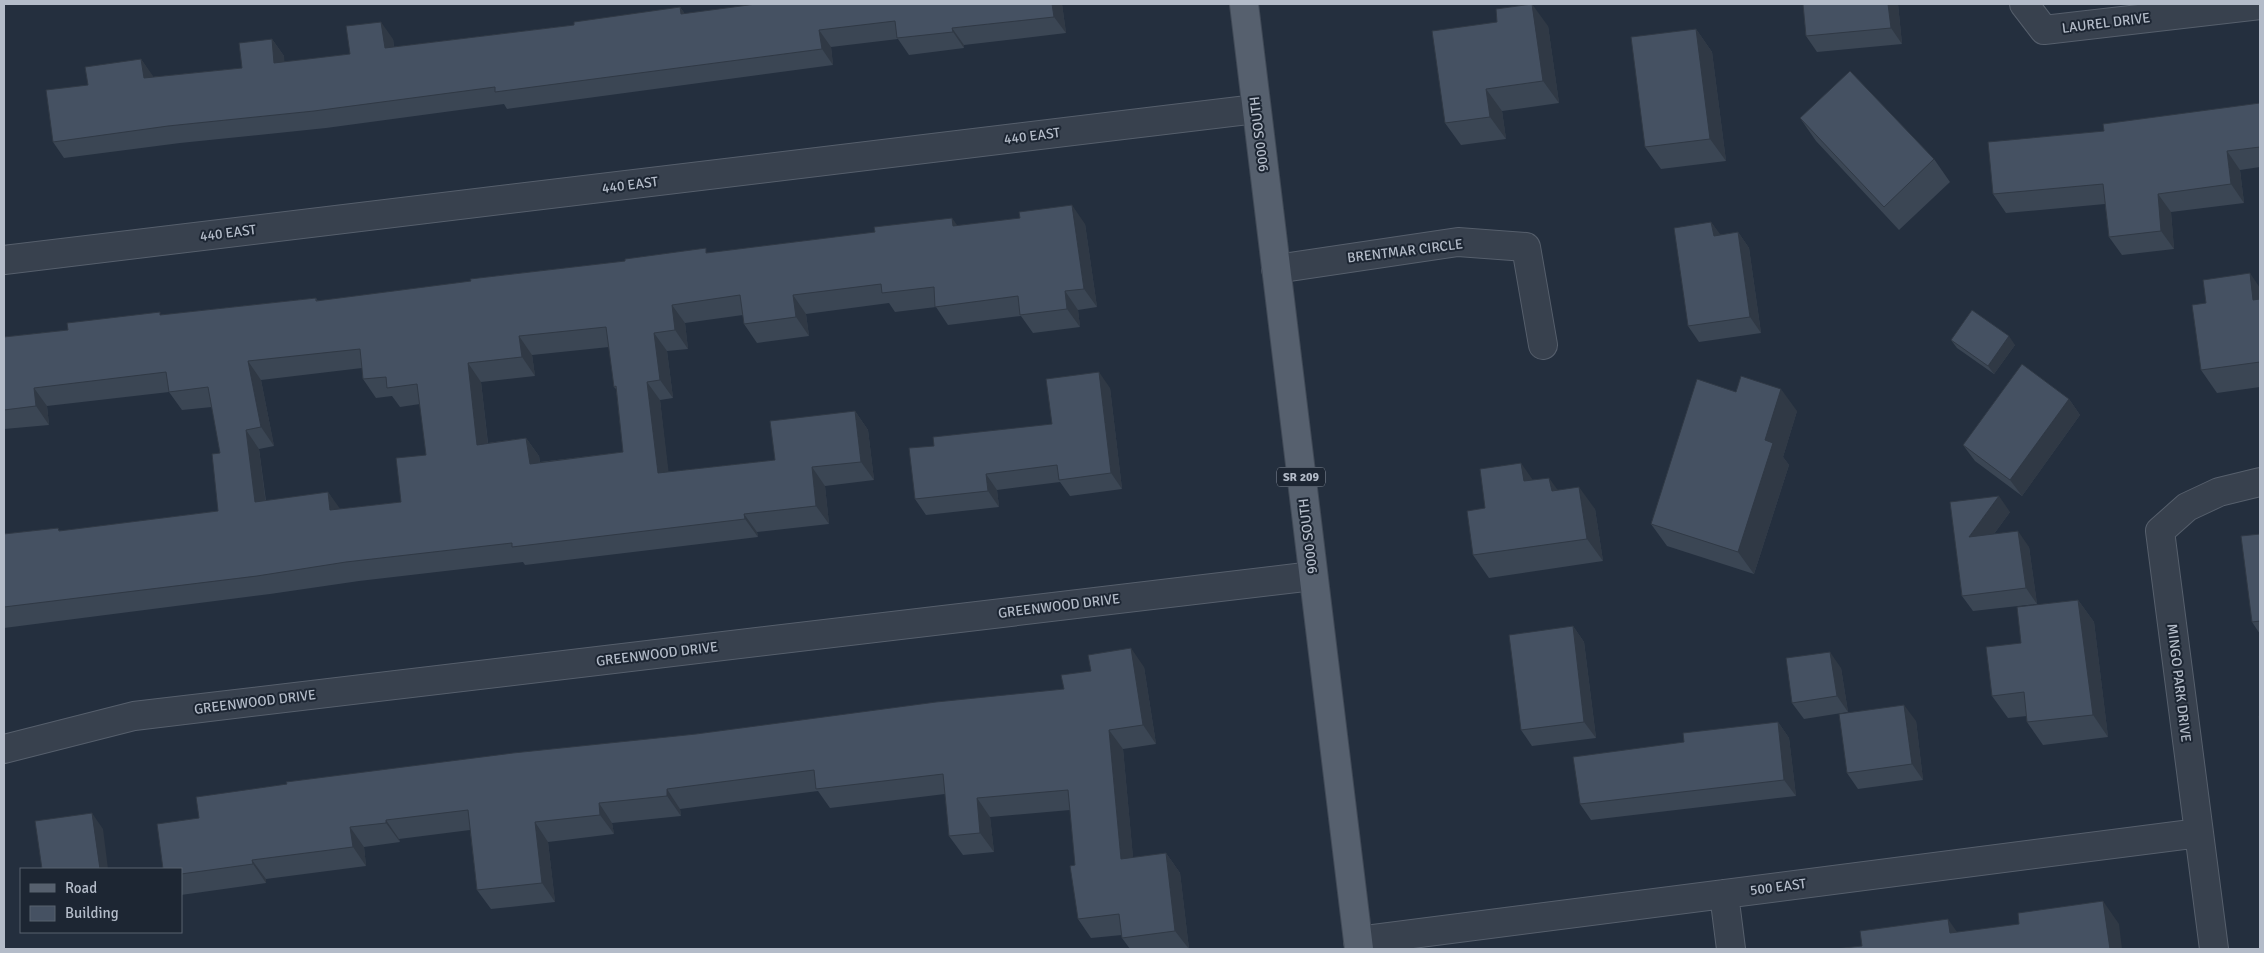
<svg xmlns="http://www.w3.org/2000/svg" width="2264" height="953" font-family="Signika,sans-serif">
  <rect width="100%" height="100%" fill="#242f3e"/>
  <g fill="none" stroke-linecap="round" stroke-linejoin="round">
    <defs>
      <path id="minor" d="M 2024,4 L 2044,30 L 2260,5
        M 4,260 L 1256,109
        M 1276,269 L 1458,242 L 1526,247 L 1543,345
        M 4,749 L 134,716 L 1313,576
        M 1724,894 L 1731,949
        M 1358,941 L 2199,833
        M 2214,949 L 2160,531 L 2187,507 L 2219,492 L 2260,482"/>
      <path id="primary" d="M 1244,4 L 1359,949"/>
    </defs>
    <use href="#minor" stroke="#565f6c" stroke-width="30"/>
    <use href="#primary" stroke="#414a57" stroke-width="30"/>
    <use href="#minor" stroke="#38414e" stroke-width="28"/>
    <use href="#primary" stroke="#56606e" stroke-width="28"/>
  </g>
  <path fill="#3b4654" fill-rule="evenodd" d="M 1062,4 L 1066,33 L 964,45 L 964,48 L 909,55 L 898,39 L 831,47 L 833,65 L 507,109 L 504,104 L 326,128 L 180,143 L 64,158 L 53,142 L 88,85 L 141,59 L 153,77 L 242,68 L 272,39 L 284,56 L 284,62 L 350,54 L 393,39 L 394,47 L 574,25 L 680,7 L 685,14 Z
    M 1803,4 L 1898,4 L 1902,44 L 1817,52 L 1806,36 Z
    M 1548,26 L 1559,103 L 1502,111 L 1506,139 L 1461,145 L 1445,123 Z
    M 1696,29 L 1712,52 L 1726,161 L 1661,169 L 1645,147 Z
    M 2260,103 L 2260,167 L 2240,170 L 2244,203 L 2171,212 L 2174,249 L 2122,255 L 2109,237 L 2105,204 L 2006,213 L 1993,194 L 2104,131 Z
    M 1800,118 L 1934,159 L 1950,182 L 1899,230 L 1816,141 Z
    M 1711,222 L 1720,235 L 1738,232 L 1749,248 L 1761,333 L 1699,342 L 1688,326 Z
    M 1085,224 L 1097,307 L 1078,310 L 1080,327 L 1033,333 L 1021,316 L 948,325 L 936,307 L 895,312 L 889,303 L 806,314 L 809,336 L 757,343 L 744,324 L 743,315 L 685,323 L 688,349 L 667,351 L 673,398 L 660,400 L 668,472 L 775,460 L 855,411 L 868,430 L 874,480 L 825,486 L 829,524 L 757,532 L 758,537 L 525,565 L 523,562 L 359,581 L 270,594 L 4,628 L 4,534 L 58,528 L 60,531 L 218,511 L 220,453 L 212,407 L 182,410 L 169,392 L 47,406 L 49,425 L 4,429 L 4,337 L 68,330 L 162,315 L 316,298 L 318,301 L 709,253 L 958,226 ZM 609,347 L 614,387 L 616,389 L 623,452 L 540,462 L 539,456 L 526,438 L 488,443 L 481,382 L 535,376 L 532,355 ZM 362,368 L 363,379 L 376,398 L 392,396 L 400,407 L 420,404 L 426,455 L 401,502 L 339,509 L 328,492 L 266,501 L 259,449 L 274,446 L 261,380 Z
    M 2260,288 L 2260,387 L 2217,393 L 2201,370 L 2206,303 Z
    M 1951,340 L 2015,345 L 1994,374 L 1957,348 Z
    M 1110,388 L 1122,489 L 1070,496 L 1060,482 L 997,490 L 999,507 L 926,515 L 915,499 L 934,446 L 1052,424 Z
    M 2069,399 L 2080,415 L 2022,496 L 1975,461 L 1963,445 Z
    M 1797,411 L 1783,457 L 1789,465 L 1754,574 L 1667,546 L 1651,524 Z
    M 1533,480 L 1558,490 L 1595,509 L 1603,561 L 1489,578 L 1473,555 L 1485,508 Z
    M 1950,502 L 2010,512 L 1994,534 L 2029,547 L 2037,604 L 1973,611 L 1962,596 Z
    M 2260,534 L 2260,634 L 2252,622 Z
    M 2078,600 L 2094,622 L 2108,737 L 2043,745 L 2027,722 L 2027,716 L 2008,718 L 1992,696 L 2021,643 Z
    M 1573,626 L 1584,642 L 1596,738 L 1532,746 L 1521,730 Z
    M 1144,667 L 1156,744 L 1123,749 L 1133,858 L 1166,853 L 1180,873 L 1189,949 L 1130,949 L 1122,938 L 1122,935 L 1091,938 L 1078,919 L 1075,865 L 1070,810 L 990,817 L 994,852 L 963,855 L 949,836 L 945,794 L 830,808 L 818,791 L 680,809 L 681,816 L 612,823 L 614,834 L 548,842 L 555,902 L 491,909 L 477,890 L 470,830 L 399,839 L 400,842 L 364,847 L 366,866 L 266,879 L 266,883 L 181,895 L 181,869 L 199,818 L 696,734 L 1064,689 Z
    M 1841,668 L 1848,712 L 1804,719 L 1792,703 Z
    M 1916,721 L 1923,780 L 1858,789 L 1847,773 Z
    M 1778,722 L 1789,738 L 1796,796 L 1591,820 L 1580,804 L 1684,742 Z"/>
  <path fill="#303945" d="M 1052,4 L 1062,4 L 1066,33 L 1054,17 Z
    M 1532,4 L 1548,26 L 1559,103 L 1543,81 Z
    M 1888,4 L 1898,4 L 1902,44 L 1891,28 Z
    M 680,7 L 692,24 L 681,14 Z
    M 381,22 L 393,39 L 396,65 L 385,48 Z
    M 952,28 L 964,45 L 964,48 L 953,32 Z
    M 1696,29 L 1712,52 L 1726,161 L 1710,139 Z
    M 819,30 L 831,47 L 833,65 L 822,49 Z
    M 272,39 L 284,56 L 286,80 L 274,63 Z
    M 141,59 L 153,76 L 156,95 L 144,78 Z
    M 1486,89 L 1502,111 L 1506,139 L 1490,117 Z
    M 2227,151 L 2240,170 L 2244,203 L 2231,184 Z
    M 2158,194 L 2171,212 L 2174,249 L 2161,231 Z
    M 1072,205 L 1085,224 L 1097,307 L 1084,289 Z
    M 952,218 L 965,236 L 953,226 Z
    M 1711,222 L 1723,238 L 1714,236 Z
    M 1738,232 L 1749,248 L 1761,333 L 1750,317 Z
    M 2250,273 L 2260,288 L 2260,310 L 2253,300 Z
    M 1065,291 L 1078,310 L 1080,327 L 1067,309 Z
    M 793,295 L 806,314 L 809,336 L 796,317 Z
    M 672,305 L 685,323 L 688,349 L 675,330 Z
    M 654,333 L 667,351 L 673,398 L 660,380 Z
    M 519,336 L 532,355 L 535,376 L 522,357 Z
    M 2009,336 L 2015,345 L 1994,374 L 1988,366 Z
    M 248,361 L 261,380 L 274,446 L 261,427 Z
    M 468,363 L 481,382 L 490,463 L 477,445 Z
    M 1099,372 L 1110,388 L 1122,489 L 1111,473 Z
    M 647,382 L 660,400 L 671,492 L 658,473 Z
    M 34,388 L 47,406 L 49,425 L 36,406 Z
    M 1781,389 L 1797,411 L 1783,457 L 1789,465 L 1754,574 L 1738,552 L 1765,440 Z
    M 2069,399 L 2080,415 L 2022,496 L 2010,480 Z
    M 855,411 L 868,430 L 874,480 L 861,462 Z
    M 246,430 L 259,449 L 268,521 L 255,502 Z
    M 526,438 L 539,456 L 543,482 L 530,464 Z
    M 1521,463 L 1537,486 L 1524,481 Z
    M 812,467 L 825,486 L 829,524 L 816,506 Z
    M 986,474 L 997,490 L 999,507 L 988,491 Z
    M 1549,478 L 1565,500 L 1552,491 Z
    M 1579,487 L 1595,509 L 1603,561 L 1587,539 Z
    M 328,492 L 341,510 L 330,510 Z
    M 1999,496 L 2010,512 L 1980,553 L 1969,537 Z
    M 744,514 L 757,532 L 758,537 L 745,519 Z
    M 2018,531 L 2029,547 L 2037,604 L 2026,588 Z
    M 2078,600 L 2094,622 L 2108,737 L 2093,715 Z
    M 1573,626 L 1584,642 L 1596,738 L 1584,722 Z
    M 1131,648 L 1144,667 L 1156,744 L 1143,725 Z
    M 1830,652 L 1841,668 L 1848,712 L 1837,696 Z
    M 1904,705 L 1916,721 L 1923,780 L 1912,764 Z
    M 1778,722 L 1789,738 L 1796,796 L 1784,780 Z
    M 1109,730 L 1123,749 L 1135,878 L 1121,859 Z
    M 667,789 L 680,809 L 681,816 L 667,796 Z
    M 977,798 L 990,817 L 994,852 L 980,833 Z
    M 599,803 L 612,823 L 614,834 L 600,815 Z
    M 92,813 L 103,829 L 108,869 L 100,869 Z
    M 386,820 L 399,839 L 400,842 L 386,823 Z
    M 535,822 L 548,842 L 555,902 L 542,883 Z
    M 350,827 L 364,847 L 366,866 L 353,847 Z
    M 1166,853 L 1180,873 L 1189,949 L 1175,931 Z
    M 252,860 L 266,879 L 266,883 L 253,864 Z
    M 2103,901 L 2119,924 L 2122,949 L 2110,949 Z
    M 1948,919 L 1964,942 L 1950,933 Z"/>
  <path fill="#455162" stroke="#303945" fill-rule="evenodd" d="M 756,4 L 1052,4 L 1054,17 L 952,28 L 953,32 L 897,38 L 895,21 L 819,30 L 822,49 L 495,92 L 495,87 L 314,111 L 168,126 L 53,142 L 46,90 L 88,85 L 85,67 L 141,59 L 144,78 L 242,68 L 239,43 L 272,39 L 274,63 L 350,54 L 346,26 L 381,22 L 385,48 L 574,25 L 574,22 L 680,7 L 681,14 Z
    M 1532,4 L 1543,81 L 1486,89 L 1490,117 L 1445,123 L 1432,31 L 1497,22 L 1496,9 Z
    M 1803,4 L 1888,4 L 1891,28 L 1806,36 Z
    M 1696,29 L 1710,139 L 1645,147 L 1631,37 Z
    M 1850,71 L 1934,159 L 1884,207 L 1800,118 Z
    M 2260,103 L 2260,147 L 2227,151 L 2231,184 L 2158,194 L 2161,231 L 2109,237 L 2103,184 L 1993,194 L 1988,142 L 2104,131 L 2103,124 Z
    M 1072,205 L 1084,289 L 1065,291 L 1067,309 L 1020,315 L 1018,296 L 935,307 L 934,287 L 882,293 L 881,284 L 793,295 L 796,317 L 744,324 L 740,295 L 672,305 L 675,330 L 654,333 L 660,380 L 647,382 L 658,473 L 775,460 L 770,421 L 855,411 L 861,462 L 812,467 L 816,506 L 744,514 L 745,519 L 512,547 L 512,543 L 346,562 L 257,576 L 4,607 L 4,534 L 58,528 L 59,531 L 218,511 L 212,454 L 220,453 L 208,387 L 169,392 L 166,372 L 34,388 L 36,406 L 4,410 L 4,337 L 68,330 L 67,323 L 160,312 L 160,315 L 316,298 L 316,301 L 471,281 L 470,279 L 625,261 L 625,259 L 706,248 L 706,253 L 875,232 L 874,227 L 952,218 L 953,226 L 1020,218 L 1019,212 ZM 606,327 L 614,387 L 616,386 L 623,452 L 530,464 L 526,438 L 477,445 L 468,363 L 522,357 L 519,336 ZM 360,349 L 363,379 L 386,377 L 387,388 L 417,384 L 426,455 L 396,458 L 401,502 L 330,510 L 328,492 L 255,502 L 246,430 L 261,427 L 248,361 Z
    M 1711,222 L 1714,236 L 1738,232 L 1750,317 L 1688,326 L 1674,228 Z
    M 2250,273 L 2253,300 L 2260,299 L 2260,362 L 2201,370 L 2192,305 L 2206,303 L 2203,280 Z
    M 1972,310 L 2009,336 L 1988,366 L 1951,340 Z
    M 2022,364 L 2069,399 L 2010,480 L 1963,445 Z
    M 1099,372 L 1111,473 L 1059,480 L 1057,465 L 986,474 L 988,491 L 915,499 L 909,448 L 934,446 L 933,437 L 1052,424 L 1046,379 Z
    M 1741,376 L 1781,389 L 1765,440 L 1773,443 L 1738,552 L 1651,524 L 1697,379 L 1736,392 Z
    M 1521,463 L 1524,481 L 1549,478 L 1552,491 L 1579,487 L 1587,539 L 1473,555 L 1467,511 L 1485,508 L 1480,469 Z
    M 1999,496 L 1969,537 L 2018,531 L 2026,588 L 1962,596 L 1950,502 Z
    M 2260,534 L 2260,621 L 2252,622 L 2241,536 Z
    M 2078,600 L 2093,715 L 2027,722 L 2024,692 L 1992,696 L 1986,647 L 2021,643 L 2017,607 Z
    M 1573,626 L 1584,722 L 1521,730 L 1509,635 Z
    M 1131,648 L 1143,725 L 1109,730 L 1121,859 L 1166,853 L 1175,931 L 1122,938 L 1119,914 L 1078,919 L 1070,866 L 1075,865 L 1068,790 L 977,798 L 980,833 L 949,836 L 943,774 L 816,789 L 814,770 L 667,789 L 667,796 L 599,803 L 600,815 L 535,822 L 542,883 L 477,890 L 468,810 L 386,820 L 386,823 L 350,827 L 353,847 L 252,860 L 253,864 L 181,874 L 181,869 L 163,869 L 157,824 L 199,818 L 196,797 L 287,784 L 286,782 L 513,753 L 696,734 L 936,702 L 1064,689 L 1061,675 L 1091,671 L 1088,655 Z
    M 1830,652 L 1837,696 L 1792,703 L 1786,658 Z
    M 1904,705 L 1912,764 L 1847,773 L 1839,714 Z
    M 2259,716 L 2260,716 L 2260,728 Z
    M 1778,722 L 1784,780 L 1580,804 L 1573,757 L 1684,742 L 1683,733 Z
    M 92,813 L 100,869 L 42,869 L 35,821 Z
    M 2103,901 L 2110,949 L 1835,949 L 1862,946 L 1860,931 L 1948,919 L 1950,933 L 2019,924 L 2018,913 Z"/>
  <g text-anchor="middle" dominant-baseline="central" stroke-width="4" stroke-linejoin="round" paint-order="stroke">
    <rect fill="#1d2633" stroke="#878f9c" stroke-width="1" x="1277" y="467.5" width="48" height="19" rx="4"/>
    <g font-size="12" font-weight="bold" fill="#b4bcc9">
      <text x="1301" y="477">SR 209</text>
    </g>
    <g font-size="14" fill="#b4bcc9" stroke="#1d2633">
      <text transform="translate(2106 23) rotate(-7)">LAUREL DRIVE</text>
      <text transform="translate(1259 134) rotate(-97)">9000 SOUTH</text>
      <text transform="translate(1032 136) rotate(-7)">440 EAST</text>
      <text transform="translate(630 185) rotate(-7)">440 EAST</text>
      <text transform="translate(228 233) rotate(-7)">440 EAST</text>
      <text transform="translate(1405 251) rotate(-7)">BRENTMAR CIRCLE</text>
      <text transform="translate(1308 536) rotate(-97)">9000 SOUTH</text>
      <text transform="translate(1059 606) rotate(-7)">GREENWOOD DRIVE</text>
      <text transform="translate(657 654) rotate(-7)">GREENWOOD DRIVE</text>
      <text transform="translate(2179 683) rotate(83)">MINGO PARK DRIVE</text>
      <text transform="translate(255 702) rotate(-7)">GREENWOOD DRIVE</text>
      <text transform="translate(1778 887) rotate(-7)">500 EAST</text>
    </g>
  </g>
  <rect width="2264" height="953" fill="none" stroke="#b4bcc9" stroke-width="10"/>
  <rect x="20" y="868" width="162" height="65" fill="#1d2633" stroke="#59626f"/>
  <rect x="30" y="884" width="25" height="8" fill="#56606e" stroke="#59626f"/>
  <text x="65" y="893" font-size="15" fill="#b4bcc9">Road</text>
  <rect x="30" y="906" width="25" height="15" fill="#455162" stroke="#59626f"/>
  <text x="65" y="918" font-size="15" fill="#b4bcc9">Building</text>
</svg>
